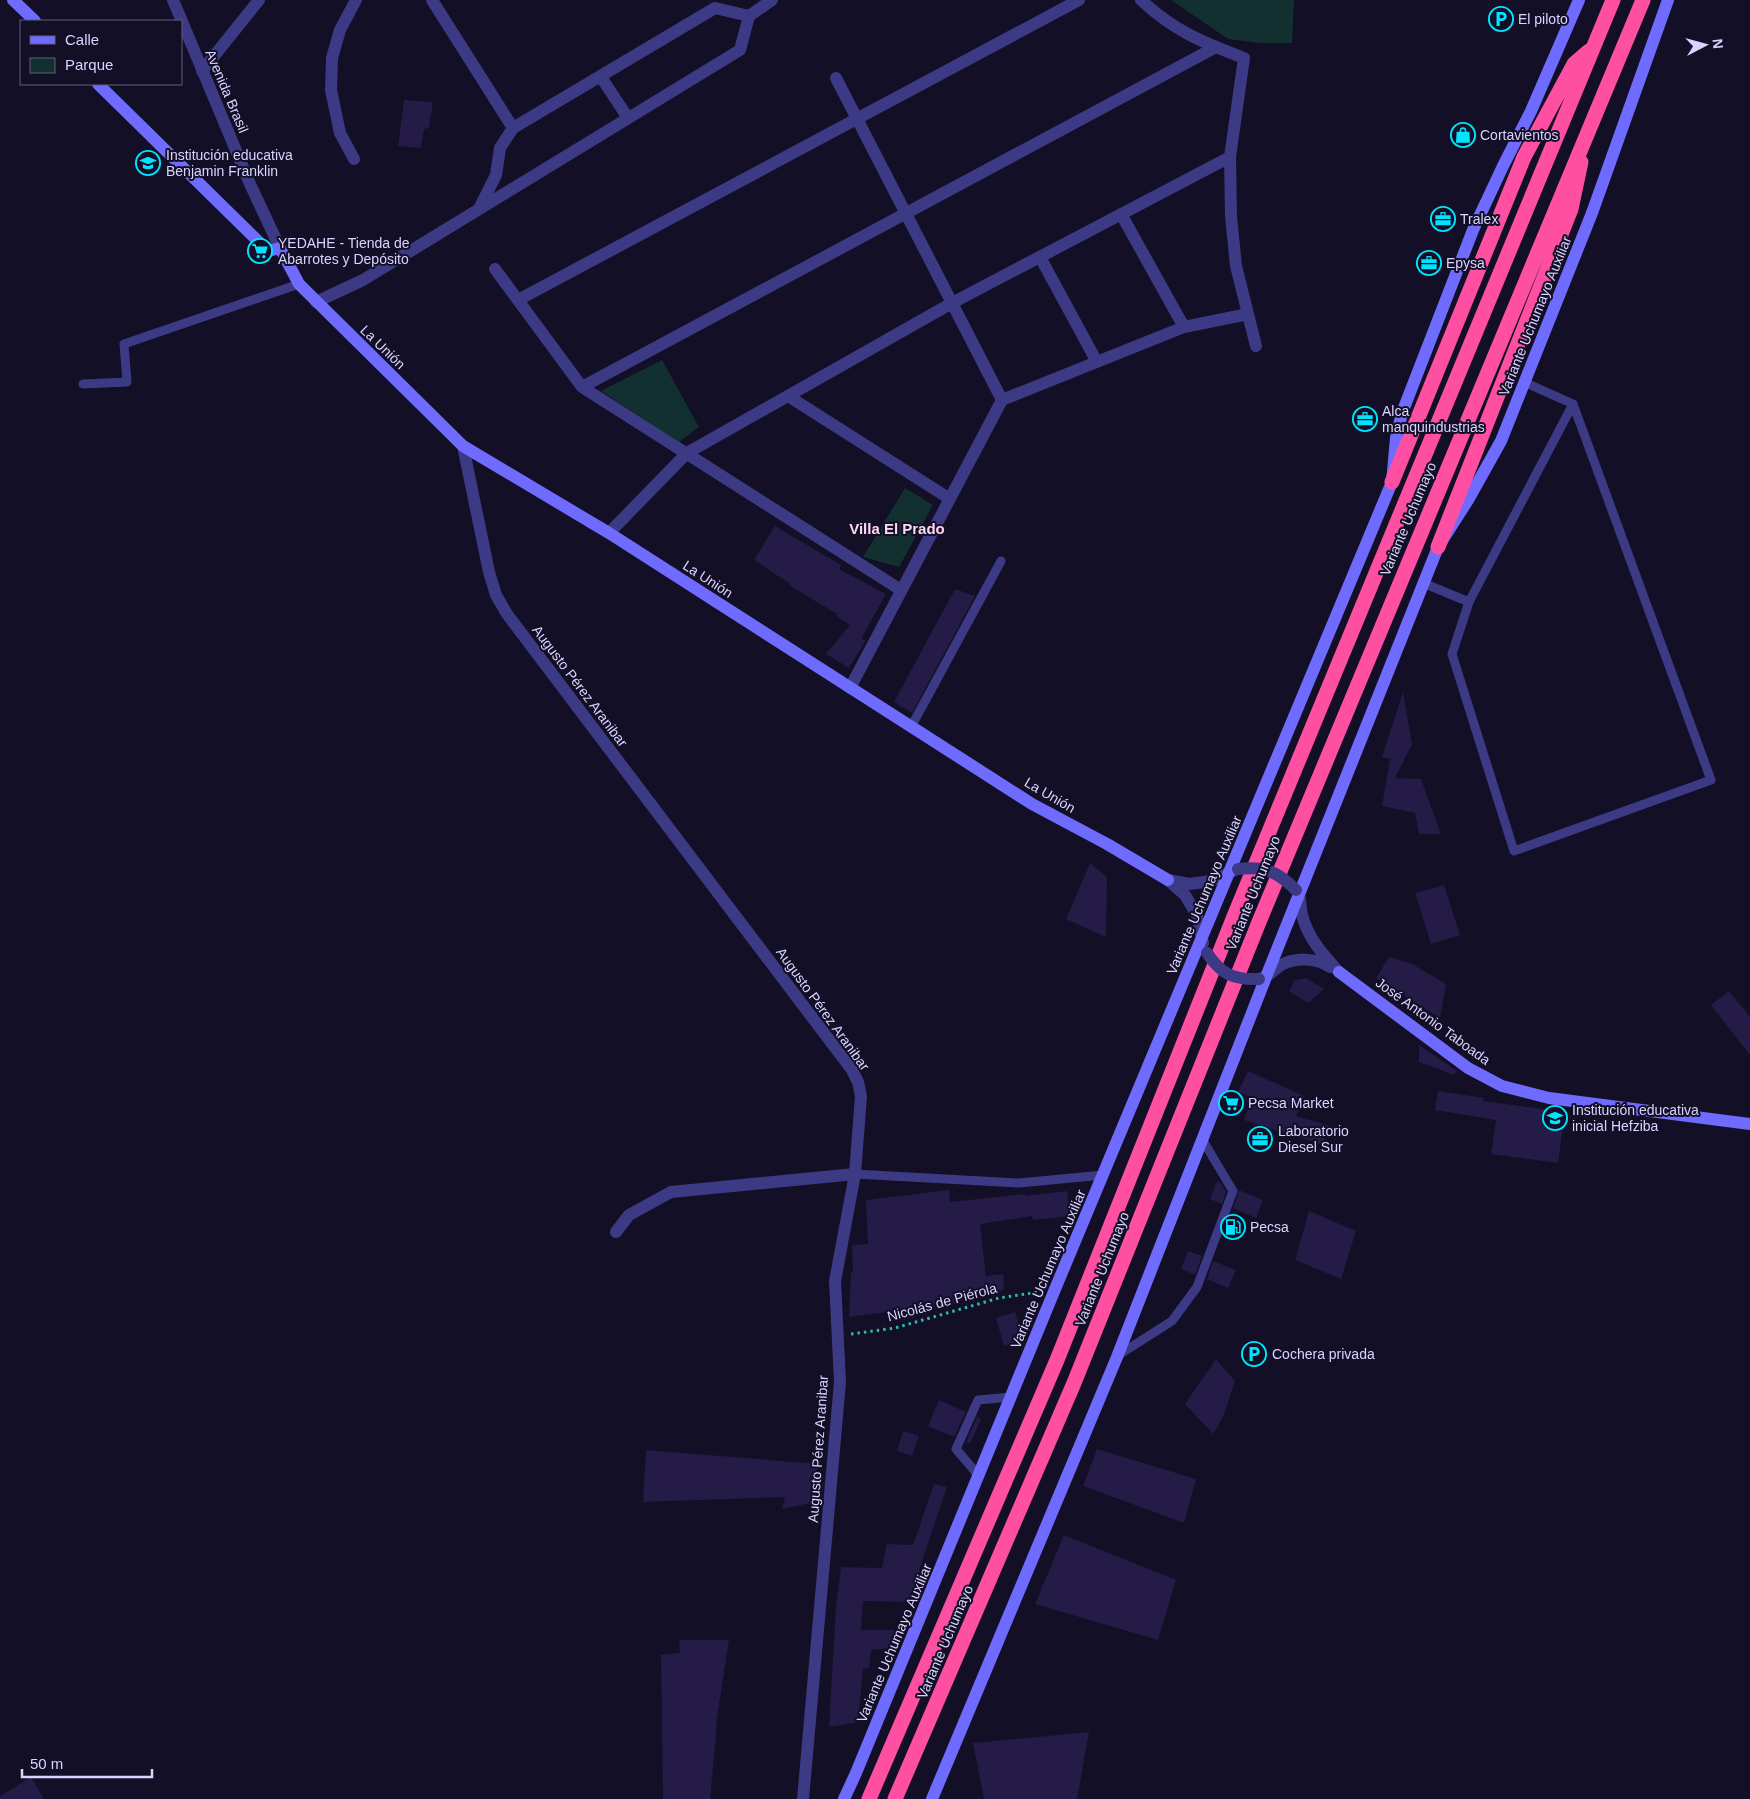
<svg xmlns="http://www.w3.org/2000/svg" width="1750" height="1799" font-family="Helvetica,sans-serif">
  <rect width="100%" height="100%" fill="#130f26"/>
  <path fill="#12302f" d="M 1171,0 L 1294,0 L 1292,43 L 1260,43 L 1228,39 Z
    M 662,360 L 699,427 L 679,442 L 601,391 Z
    M 905,488 L 933,505 L 899,567 L 863,557 Z"/>
  <path fill="#241b47" d="M 404,100 L 433,102 L 429,128 L 424,129 L 421,148 L 398,146 Z
    M 775,526 L 841,565 L 839,569 L 886,594 L 861,639 L 866,640 L 849,668 L 826,654 L 850,625 L 836,616 L 837,614 L 790,586 L 790,584 L 754,560 Z
    M 955,589 L 975,596 L 912,713 L 894,702 Z
    M 1403,692 L 1412,744 L 1395,778 L 1421,779 L 1441,834 L 1419,834 L 1415,813 L 1382,806 L 1390,759 L 1382,757 Z
    M 1090,863 L 1107,877 L 1106,937 L 1066,919 Z
    M 1444,885 L 1460,935 L 1431,944 L 1415,893 Z
    M 1389,957 L 1412,964 L 1446,984 L 1440,1018 L 1376,978 Z
    M 1306,978 L 1324,989 L 1308,1003 L 1289,991 L 1295,980 Z
    M 1729,991 L 1750,1017 L 1750,1055 L 1711,1005 Z
    M 1419,1045 L 1457,1071 L 1454,1075 L 1419,1062 Z
    M 1248,1071 L 1304,1096 L 1296,1116 L 1328,1125 L 1323,1145 L 1244,1120 L 1253,1098 L 1238,1092 Z
    M 1438,1091 L 1484,1098 L 1483,1101 L 1565,1112 L 1558,1163 L 1491,1154 L 1496,1120 L 1435,1110 Z
    M 1217,1181 L 1220,1182 L 1226,1192 L 1222,1204 L 1210,1199 Z
    M 949,1190 L 950,1202 L 1025,1194 L 1025,1196 L 1067,1191 L 1070,1216 L 1033,1220 L 1032,1216 L 980,1224 L 986,1276 L 1003,1274 L 1004,1290 L 959,1300 L 959,1303 L 931,1307 L 932,1312 L 903,1320 L 903,1310 L 849,1317 L 851,1272 L 853,1272 L 852,1245 L 868,1244 L 866,1200 Z
    M 1239,1190 L 1263,1200 L 1256,1218 L 1233,1208 Z
    M 1309,1211 L 1356,1231 L 1341,1279 L 1295,1260 Z
    M 1188,1251 L 1202,1256 L 1195,1275 L 1181,1269 Z
    M 1213,1261 L 1236,1270 L 1228,1288 L 1207,1279 Z
    M 1015,1312 L 1023,1339 L 1004,1346 L 996,1318 Z
    M 1216,1359 L 1235,1381 L 1223,1417 L 1213,1434 L 1185,1404 Z
    M 939,1400 L 966,1412 L 954,1437 L 928,1426 Z
    M 977,1417 L 981,1419 L 970,1444 L 966,1442 Z
    M 903,1431 L 919,1436 L 912,1456 L 897,1451 Z
    M 1097,1449 L 1196,1479 L 1184,1523 L 1083,1486 Z
    M 646,1450 L 818,1464 L 810,1503 L 782,1509 L 785,1497 L 643,1502 Z
    M 934,1484 L 947,1487 L 919,1570 L 921,1570 L 912,1602 L 863,1601 L 861,1630 L 896,1630 L 894,1648 L 871,1650 L 869,1668 L 863,1669 L 858,1722 L 829,1727 L 836,1607 L 841,1567 L 882,1568 L 887,1544 L 913,1545 Z
    M 1064,1535 L 1176,1580 L 1158,1640 L 1035,1604 Z
    M 679,1640 L 729,1640 L 716,1724 L 717,1724 L 710,1799 L 663,1799 L 661,1655 L 680,1653 Z
    M 1089,1732 L 1077,1799 L 984,1799 L 973,1743 Z
    M 31,1777 L 44,1799 L 0,1799 L 0,1796 Z"/>
  <g fill="none" stroke-linecap="round" stroke-linejoin="round">
    <path stroke="#2fb8b0" stroke-width="3" stroke-dasharray="2.5 4" stroke-linecap="butt" d="M 851,1334 L 895,1328 L 999,1298 L 1039,1292"/>
    <path stroke="#3d3a85" stroke-width="9" d="M 83,384 L 127,382 L 124,344 L 299,284
      M 1423,583 L 1469,602 L 1452,654 L 1514,851 L 1711,780 L 1573,404 L 1524,382
      M 1469,602 L 1573,404
      M 911,727 L 1001,561
      M 855,1174 L 1019,1183 L 1103,1175
      M 1117,1356 L 1172,1321 L 1197,1287 L 1233,1191 L 1202,1139
      M 979,1476 L 956,1449 L 978,1400 L 1011,1397"/>
    <path stroke="#3d3a85" stroke-width="12" d="M 432,0 L 513,128
      M 1141,0 C 1174,31 1202,42 1244,58 L 1230,157 L 1231,216 L 1236,266 L 1256,346
      M 202,71 L 259,0
      M 601,77 L 628,118
      M 836,78 L 1002,400
      M 354,159 L 340,133 L 331,90 L 332,58 L 340,30 L 356,0
      M 479,209 L 496,175 L 500,148 L 513,128 L 715,8 L 749,16
      M 1121,214 L 1184,327
      M 1040,257 L 1097,362
      M 495,269 L 582,387 L 901,590
      M 518,300 L 1079,0
      M 316,302 L 363,280 L 740,50 L 749,16 L 772,0
      M 582,387 L 1216,47
      M 788,396 L 950,499
      M 609,533 L 687,453 L 952,303 L 1230,157
      M 850,688 L 1002,400 L 1184,327 L 1248,314
      M 616,1232 L 629,1215 L 671,1192 L 855,1174"/>
    <path stroke="#3d3a85" stroke-width="12" d="M 173,0 L 250,184 L 280,248
      M 463,446 L 489,572 L 496,595 L 507,614 L 852,1070 L 858,1082 L 861,1096 L 855,1174 L 835,1281 L 840,1382 L 803,1799
      M 1168,880 L 1185,895 L 1197,915 L 1203,943
      M 1168,880 L 1189,884 L 1211,881 L 1235,870
      M 1298,892 C 1301,899 1300,907 1302,915 C 1308,938 1323,955 1339,972
      M 1262,978 C 1270,976 1274,969 1281,965 C 1296,957 1316,958 1330,967"/>
    <path stroke="#6f6bff" stroke-width="12" d="M 13,0 L 35,21
      M 98,84 L 268,251 L 280,248 L 299,284 L 463,446 L 609,533 L 1032,804 L 1107,844 L 1168,880
      M 1339,972 L 1468,1068 L 1502,1086 L 1549,1098 L 1750,1124
      M 844,1799 L 856,1773 L 1053,1294 L 1392,482 L 1396,438 L 1402,413 L 1473,230 L 1503,166 L 1531,111 L 1579,0
      M 932,1799 L 1117,1357 L 1266,977 L 1438,547 L 1468,500 L 1501,441 L 1592,213 L 1668,0"/>
    <path stroke="#ff4fa3" stroke-width="15" d="M 1392,482 L 1524,157 L 1574,64 L 1589,51
      M 1438,547 L 1571,209 L 1581,162
      M 869,1799 L 1057,1360 L 1235,914 L 1613,0
      M 895,1799 L 1074,1383 L 1259,922 L 1643,0"/>
    <path stroke="#3d3a85" stroke-width="12" d="M 1238,869 C 1264,866 1277,871 1296,890
      M 1207,953 C 1221,974 1233,980 1259,979"/>
  </g>
  <defs>
    <symbol id="parking-ring" viewBox="-11 -11 22 22"><circle r="9.5" fill="#130f26" stroke="#00e5ff" stroke-width="1.5"/><path d="M-3.5-5.5H1a3.5 3.5 0 0 1 0 7H-1V5.5H-3.5ZM-1-3.4V-.6H.8a1.4 1.4 0 0 0 0-2.8Z" fill="#00e5ff"/></symbol>
    <symbol id="shop-ring" viewBox="-11 -11 22 22"><circle r="9.5" fill="#130f26" stroke="#00e5ff" stroke-width="1.5"/><path d="M-5-2.5h2.3a2.7 3.5 0 0 1 5.4 0H5L5.5 6h-11ZM-1.5-2.5h3a1.5 2.3 0 0 0-3 0Z" fill="#00e5ff"/></symbol>
    <symbol id="school-ring" viewBox="-11 -11 22 22"><circle r="9.5" fill="#130f26" stroke="#00e5ff" stroke-width="1.5"/><path d="M0-5L7-2L0 1L-7-2ZM-4 1L0 2.5L4 1V4Q0 6-4 4Z" fill="#00e5ff"/></symbol>
    <symbol id="office-ring" viewBox="-11 -11 22 22"><circle r="9.5" fill="#130f26" stroke="#00e5ff" stroke-width="1.5"/><path d="M-6-3h4V-5.5h4V-3h4V5H-6ZM-1-4.5V-3h2v-1.5ZM-6 0V1H6V0Z" fill="#00e5ff"/></symbol>
    <symbol id="supermarket-ring" viewBox="-11 -11 22 22"><circle r="9.5" fill="#130f26" stroke="#00e5ff" stroke-width="1.5"/><path d="M-6-5.5h2.5l.6 2H6L4.5 2H-2.5L-4.4-4H-6ZM-1.5 3.2a1.3 1.3 0 1 0 .1 0ZM3 3.2a1.3 1.3 0 1 0 .1 0Z" fill="#00e5ff"/></symbol>
    <symbol id="fuel-ring" viewBox="-11 -11 22 22"><circle r="9.5" fill="#130f26" stroke="#00e5ff" stroke-width="1.5"/><path d="M-5.5-6h7V0h2V4h1.3V-2.5L3-4.5l.8-.8L6-3V5H2.5V1h-1V6h-7ZM-4.2-4.7v3.2H.2V-4.7Z" fill="#00e5ff"/></symbol>
  </defs>
  <g fill-rule="evenodd">
    <use href="#parking-ring" x="1487" y="5" width="28" height="28"/>
    <use href="#shop-ring" x="1449" y="121" width="28" height="28"/>
    <use href="#school-ring" x="134" y="149" width="28" height="28"/>
    <use href="#office-ring" x="1429" y="205" width="28" height="28"/>
    <use href="#supermarket-ring" x="246" y="237" width="28" height="28"/>
    <use href="#office-ring" x="1415" y="249" width="28" height="28"/>
    <use href="#office-ring" x="1351" y="405" width="28" height="28"/>
    <use href="#supermarket-ring" x="1217" y="1089" width="28" height="28"/>
    <use href="#school-ring" x="1541" y="1104" width="28" height="28"/>
    <use href="#office-ring" x="1246" y="1125" width="28" height="28"/>
    <use href="#fuel-ring" x="1219" y="1213" width="28" height="28"/>
    <use href="#parking-ring" x="1240" y="1340" width="28" height="28"/>
  </g>
  <g text-anchor="middle" dominant-baseline="central" stroke-width="4" stroke-linejoin="round" paint-order="stroke">
    <g font-size="14" fill="#d9d4ff" stroke="#130f26" text-anchor="start">
      <text x="1518" y="19">El piloto</text>
      <text x="1480" y="135">Cortavientos</text>
      <text x="166" y="155">Institución educativa<tspan x="166" dy="16">Benjamin Franklin</tspan></text>
      <text x="1460" y="219">Tralex</text>
      <text x="278" y="243">YEDAHE - Tienda de<tspan x="278" dy="16">Abarrotes y Depósito</tspan></text>
      <text x="1446" y="263">Epysa</text>
      <text x="1382" y="411">Alca<tspan x="1382" dy="16">manquindustrias</tspan></text>
      <text x="1248" y="1103">Pecsa Market</text>
      <text x="1572" y="1110">Institución educativa<tspan x="1572" dy="16">inicial Hefziba</tspan></text>
      <text x="1278" y="1131">Laboratorio<tspan x="1278" dy="16">Diesel Sur</tspan></text>
      <text x="1250" y="1227">Pecsa</text>
      <text x="1272" y="1354">Cochera privada</text>
    </g>
    <g font-size="14" fill="#d9d4ff" stroke="#130f26">
      <text transform="translate(227 91) rotate(67)">Avenida Brasil</text>
      <text transform="translate(1535 316) rotate(-68)">Variante Uchumayo Auxiliar</text>
      <text transform="translate(383 347) rotate(44)">La Unión</text>
      <text transform="translate(1408 519) rotate(-67)">Variante Uchumayo</text>
      <text transform="translate(708 579) rotate(33)">La Unión</text>
      <text transform="translate(580 686) rotate(53)">Augusto Pérez Aranibar</text>
      <text transform="translate(1050 795) rotate(30)">La Unión</text>
      <text transform="translate(1253 893) rotate(-68)">Variante Uchumayo</text>
      <text transform="translate(1204 895) rotate(-67)">Variante Uchumayo Auxiliar</text>
      <text transform="translate(823 1009) rotate(54)">Augusto Pérez Aranibar</text>
      <text transform="translate(1433 1021) rotate(36)">José Antonio Taboada</text>
      <text transform="translate(1048 1269) rotate(-67)">Variante Uchumayo Auxiliar</text>
      <text transform="translate(1102 1269) rotate(-68)">Variante Uchumayo</text>
      <text transform="translate(942 1302) rotate(-15)">Nicolás de Piérola</text>
      <text transform="translate(818 1449) rotate(-86)">Augusto Pérez Aranibar</text>
      <text transform="translate(945 1642) rotate(-67)">Variante Uchumayo</text>
      <text transform="translate(894 1643) rotate(-67)">Variante Uchumayo Auxiliar</text>
    </g>
    <g font-size="15" font-weight="bold" fill="#ffd6f0" stroke="#130f26">
      <text x="897" y="528">Villa El Prado</text>
    </g>
  </g>
  <rect x="20" y="20" width="162" height="65" fill="#130f26" stroke="#625e7d"/>
  <rect x="30" y="36" width="25" height="8" fill="#6f6bff" stroke="#625e7d"/>
  <text x="65" y="45" font-size="15" fill="#d9d4ff">Calle</text>
  <rect x="30" y="58" width="25" height="15" fill="#12302f" stroke="#625e7d"/>
  <text x="65" y="70" font-size="15" fill="#d9d4ff">Parque</text>
  <g transform="translate(1705 45) rotate(84)" stroke="#130f26" stroke-width="4" paint-order="stroke">
  <path d="M0-4L9 19L0 12L-9 19Z" fill="#d9d4ff"/>
  <text y="-8" font-size="14" font-weight="bold" text-anchor="middle" fill="#d9d4ff">N</text>
  </g>
  <path d="M22 1769v8h130v-8" fill="none" stroke="#d9d4ff" stroke-width="2.5"/>
  <text x="30" y="1769" font-size="15" fill="#d9d4ff" stroke="#130f26" stroke-width="4" paint-order="stroke">50 m</text>
</svg>
